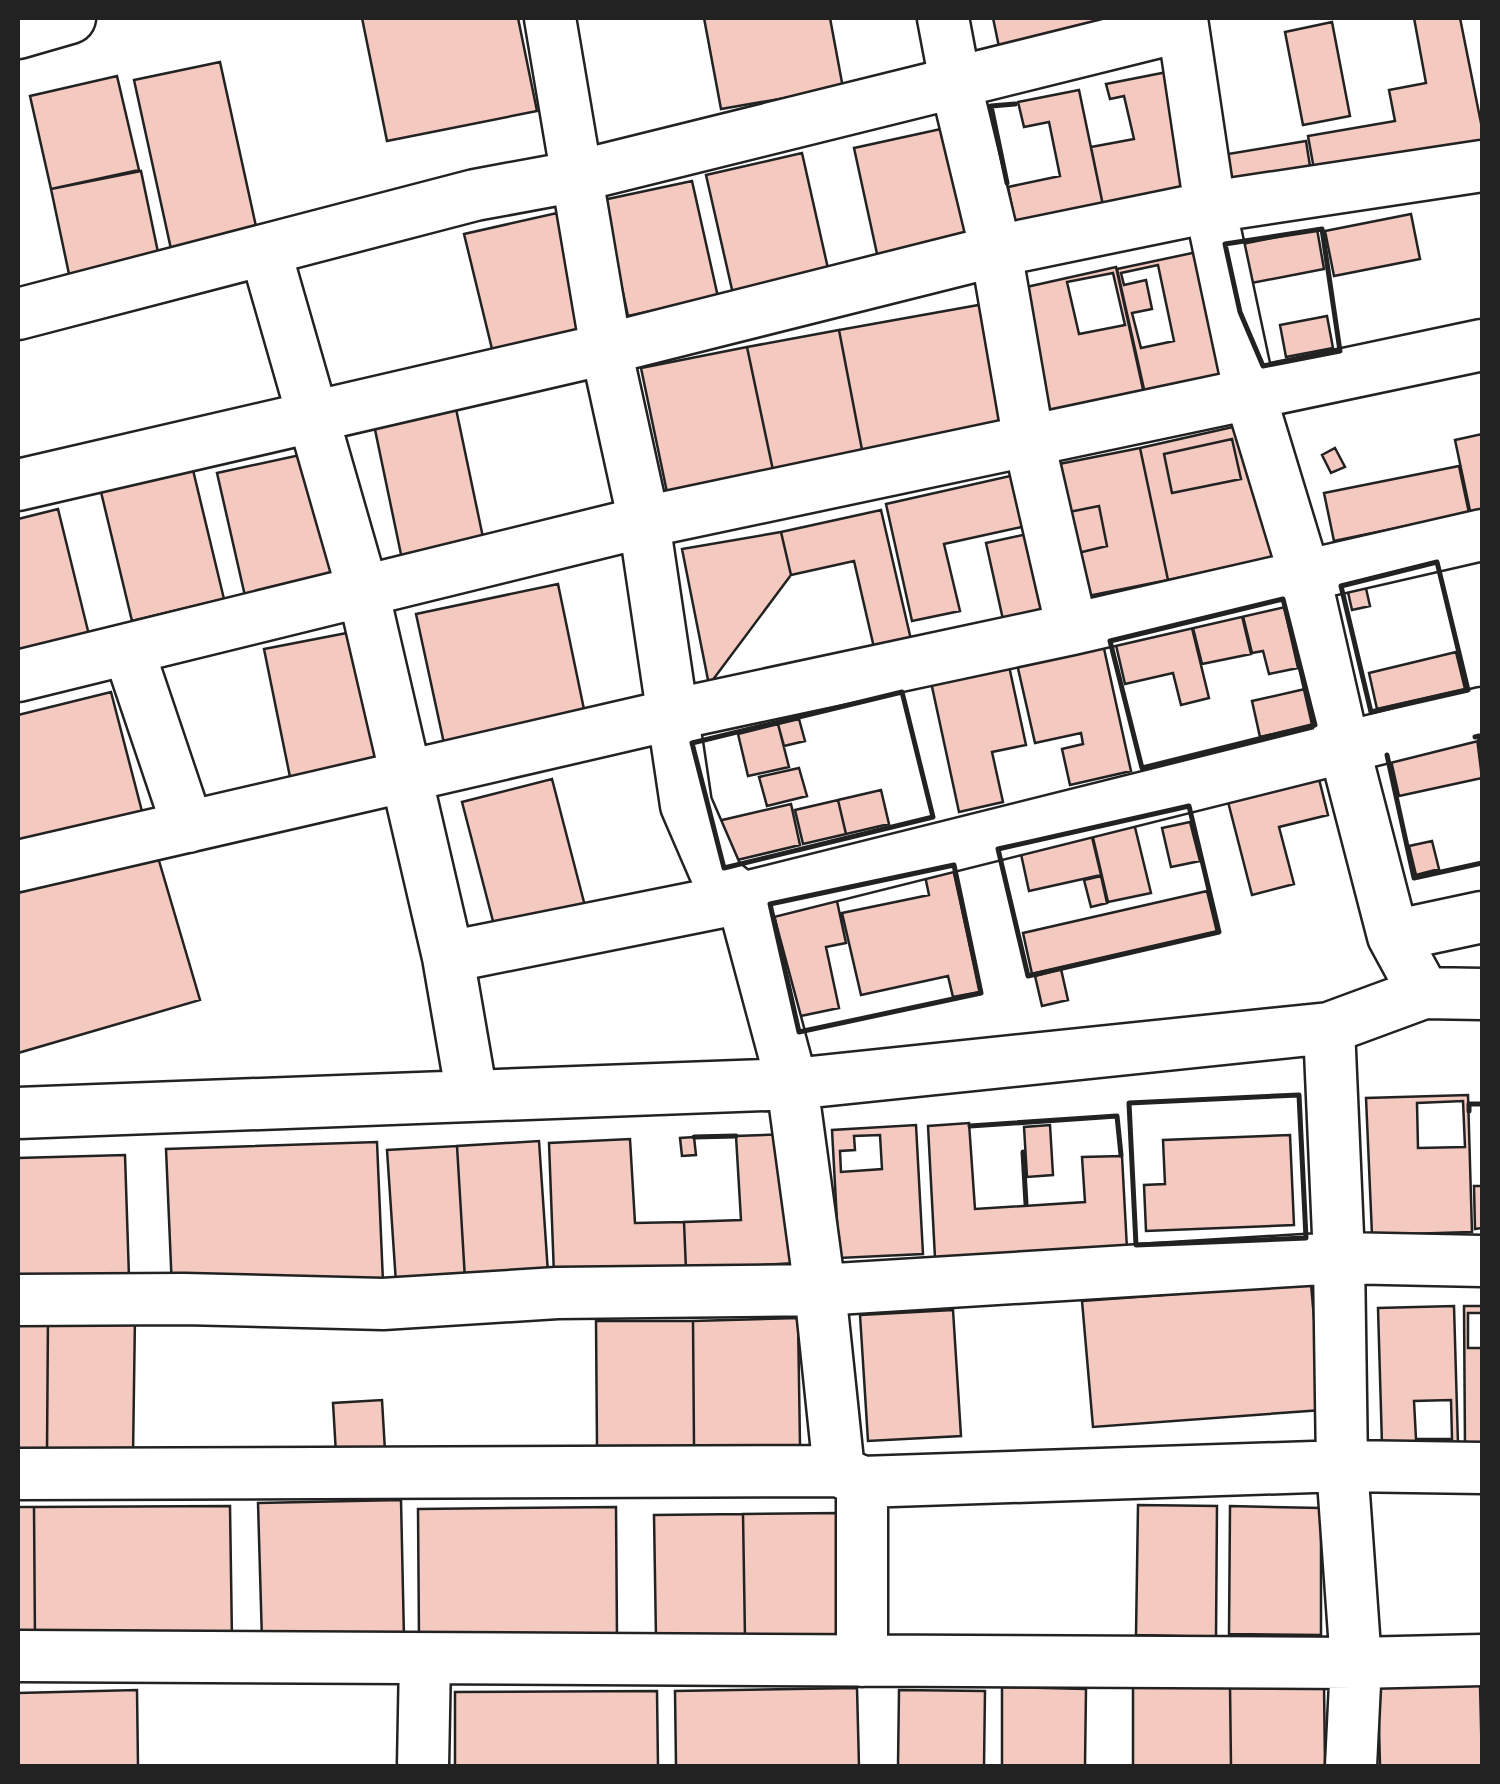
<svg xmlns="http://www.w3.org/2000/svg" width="1500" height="1784" font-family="Quicksand,sans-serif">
  <rect width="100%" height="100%" fill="#fff"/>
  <path fill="#f3c9c0" stroke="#222" stroke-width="2.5" fill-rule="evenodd" d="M 362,18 L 518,18 L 537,111 L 387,141 Z
    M 704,18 L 830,18 L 843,88 L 721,109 Z
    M 993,18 L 1135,18 L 999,47 Z
    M 1414,18 L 1460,18 L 1482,128 L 1482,158 L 1317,186 L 1308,136 L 1395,121 L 1389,90 L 1426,83 Z
    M 1332,22 L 1350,116 L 1303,125 L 1285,32 Z
    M 220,62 L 257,231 L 171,249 L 134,80 Z
    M 1167,72 L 1193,197 L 1105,215 L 1091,147 L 1134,139 L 1124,96 L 1110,99 L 1106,84 Z
    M 117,76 L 139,170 L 51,189 L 30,96 Z
    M 1079,90 L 1105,215 L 1017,233 L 1008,187 L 1060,176 L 1049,122 L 1024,127 L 1018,102 Z
    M 950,127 L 975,242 L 879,263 L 854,148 Z
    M 1306,141 L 1313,185 L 1235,199 L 1228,154 Z
    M 802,153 L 829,273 L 733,294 L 706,175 Z
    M 141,171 L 159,257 L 69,274 L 51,189 Z
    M 692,181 L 718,297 L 628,316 L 603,200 Z
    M 557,213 L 584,329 L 492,349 L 464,234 Z
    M 1411,214 L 1420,259 L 1334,276 L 1325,231 Z
    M 1317,229 L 1324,269 L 1236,286 L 1227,247 Z
    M 1197,252 L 1226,381 L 1146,398 L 1117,269 ZM 1158,265 L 1174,341 L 1141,348 L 1132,313 L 1152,309 L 1146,280 L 1124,285 L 1121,273 Z
    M 1116,267 L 1146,403 L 1053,424 L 1022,288 ZM 1113,273 L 1125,325 L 1079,334 L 1067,282 Z
    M 984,304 L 1006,429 L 863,455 L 839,330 Z
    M 1327,316 L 1333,348 L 1286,357 L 1280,325 Z
    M 839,330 L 863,455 L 774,475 L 747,347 Z
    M 747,347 L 774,475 L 668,497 L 641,368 Z
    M 455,404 L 485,547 L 403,564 L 373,420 Z
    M 1246,424 L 1275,557 L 1168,580 L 1140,448 ZM 1232,439 L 1241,479 L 1172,493 L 1164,454 Z
    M 1482,434 L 1482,523 L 1473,525 L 1455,440 Z
    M 1232,439 L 1241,479 L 1172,493 L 1164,454 Z
    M 1140,448 L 1168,580 L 1083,597 L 1054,465 ZM 1099,506 L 1107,546 L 1078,553 L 1069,512 Z
    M 1335,448 L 1345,467 L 1331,473 L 1322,455 Z
    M 314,452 L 343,575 L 245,596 L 217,473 Z
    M 1459,466 L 1469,513 L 1334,541 L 1324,493 Z
    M 193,470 L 224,599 L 132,621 L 101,492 Z
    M 1019,474 L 1031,525 L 944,544 L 960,611 L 912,621 L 886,504 Z
    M 1099,506 L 1107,546 L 1078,553 L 1069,512 Z
    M 58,509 L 89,635 L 18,653 L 18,519 Z
    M 881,510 L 912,644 L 875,652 L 854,561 L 791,575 L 781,532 Z
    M 781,532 L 791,575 L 709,685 L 682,549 Z
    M 1032,533 L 1051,613 L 1004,624 L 986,543 Z
    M 558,584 L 586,719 L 445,748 L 416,614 Z
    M 1365,584 L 1370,606 L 1352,610 L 1347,588 Z
    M 1283,602 L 1298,668 L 1269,674 L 1263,651 L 1252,653 L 1242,612 Z
    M 1241,612 L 1251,654 L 1202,664 L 1192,624 Z
    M 1191,624 L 1209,698 L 1181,705 L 1173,673 L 1125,684 L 1115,641 Z
    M 357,631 L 383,758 L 290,777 L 264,649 Z
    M 1103,644 L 1131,771 L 1070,785 L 1062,749 L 1083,744 L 1081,733 L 1035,743 L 1017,664 Z
    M 1456,652 L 1465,689 L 1377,709 L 1369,673 Z
    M 1009,666 L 1026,745 L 992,752 L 1003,802 L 959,812 L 931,682 Z
    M 1305,689 L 1314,725 L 1260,737 L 1252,701 Z
    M 111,692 L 144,819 L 18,851 L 18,715 Z
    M 799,719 L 805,741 L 784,746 L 778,724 Z
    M 778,724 L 789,767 L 748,776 L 738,734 Z
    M 1477,738 L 1482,778 L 1399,796 L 1390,756 Z
    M 799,768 L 807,796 L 767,806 L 759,777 Z
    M 1318,775 L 1328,815 L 1279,827 L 1294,884 L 1252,895 L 1227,798 Z
    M 552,779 L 585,906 L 495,929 L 462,802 Z
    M 881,790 L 889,824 L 846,834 L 838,800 Z
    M 838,800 L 846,834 L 803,844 L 795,810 Z
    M 791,804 L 800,845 L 729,862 L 718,821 Z
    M 1133,819 L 1151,893 L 1108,902 L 1091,829 Z
    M 1190,822 L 1200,861 L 1171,867 L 1162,828 Z
    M 1090,829 L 1101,875 L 1029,891 L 1019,845 Z
    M 1432,841 L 1439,869 L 1416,875 L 1409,846 Z
    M 157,854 L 200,1000 L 18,1053 L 18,893 Z
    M 952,864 L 980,992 L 953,997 L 948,976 L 861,995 L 842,913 L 929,895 L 924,871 Z
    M 1101,876 L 1107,903 L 1091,907 L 1084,880 Z
    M 1207,891 L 1217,932 L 1032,974 L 1023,933 Z
    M 835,892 L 846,943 L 826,947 L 839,1008 L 796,1017 L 772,905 Z
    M 1061,969 L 1068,1000 L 1042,1006 L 1035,976 Z
    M 1468,1095 L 1472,1232 L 1372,1235 L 1366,1098 ZM 1463,1101 L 1465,1147 L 1418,1148 L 1417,1103 Z
    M 969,1123 L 975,1209 L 1085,1202 L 1082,1157 L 1122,1156 L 1127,1249 L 935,1258 L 928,1126 Z
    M 916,1125 L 923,1254 L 839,1258 L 832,1130 ZM 880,1135 L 882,1169 L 841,1172 L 840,1151 L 855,1150 L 854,1136 Z
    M 1050,1125 L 1053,1175 L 1027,1177 L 1024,1127 Z
    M 790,1134 L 795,1263 L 686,1270 L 684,1222 L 741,1220 L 736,1136 Z
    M 1290,1135 L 1294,1225 L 1146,1231 L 1144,1185 L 1165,1184 L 1163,1140 Z
    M 694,1137 L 696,1155 L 682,1156 L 680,1138 Z
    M 630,1139 L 635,1223 L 684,1222 L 686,1270 L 554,1275 L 549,1143 Z
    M 539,1141 L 548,1273 L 465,1279 L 457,1146 Z
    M 377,1142 L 383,1282 L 172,1289 L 166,1149 Z
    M 457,1146 L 465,1279 L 396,1283 L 387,1150 Z
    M 125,1155 L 129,1277 L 18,1280 L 18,1158 Z
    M 1474,1186 L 1482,1186 L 1482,1228 L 1475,1229 Z
    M 1311,1284 L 1322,1410 L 1093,1427 L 1082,1301 Z
    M 1454,1306 L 1458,1444 L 1382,1445 L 1378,1308 ZM 1451,1400 L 1452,1439 L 1416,1439 L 1414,1401 Z
    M 1464,1306 L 1482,1306 L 1482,1313 L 1468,1313 L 1468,1348 L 1482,1348 L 1482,1447 L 1465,1448 Z
    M 953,1310 L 961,1436 L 868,1441 L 860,1315 Z
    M 18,1313 L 48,1314 L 47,1453 L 18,1453 Z
    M 48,1314 L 135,1316 L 133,1456 L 47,1453 Z
    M 798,1318 L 800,1445 L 694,1446 L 693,1321 Z
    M 596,1321 L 693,1321 L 694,1446 L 597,1446 Z
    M 382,1400 L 385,1451 L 336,1454 L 333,1403 Z
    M 401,1500 L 404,1638 L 262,1641 L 258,1503 Z
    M 1138,1505 L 1217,1506 L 1216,1637 L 1136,1635 Z
    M 230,1506 L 232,1640 L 35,1641 L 34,1507 Z
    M 1230,1506 L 1321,1508 L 1321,1635 L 1229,1634 Z
    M 18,1507 L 34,1507 L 35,1641 L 18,1641 Z
    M 616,1507 L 617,1636 L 419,1638 L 418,1509 Z
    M 838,1513 L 838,1637 L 745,1638 L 743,1514 Z
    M 743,1514 L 745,1638 L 656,1639 L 654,1515 Z
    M 1324,1684 L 1325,1766 L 1231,1766 L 1230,1686 Z
    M 1480,1685 L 1482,1766 L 1380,1766 L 1378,1687 Z
    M 1230,1686 L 1231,1766 L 1133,1766 L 1133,1687 Z
    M 1002,1687 L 1086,1689 L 1085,1766 L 1002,1766 Z
    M 857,1688 L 859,1766 L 676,1766 L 675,1691 Z
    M 137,1690 L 138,1766 L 18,1766 L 18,1693 Z
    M 899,1690 L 985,1691 L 984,1766 L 898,1766 Z
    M 657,1691 L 658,1766 L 455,1766 L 455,1692 Z"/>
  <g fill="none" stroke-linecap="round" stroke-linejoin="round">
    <defs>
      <path id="minor" d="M 550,18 L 606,349 L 644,522 L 686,805 L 718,879 L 742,898 L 792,1084 L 820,1290 L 839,1471
        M 943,18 L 955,81 L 996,251 L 1029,442 L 1072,629
        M 1183,26 L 1210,207 L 1250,395 L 1305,576 L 1344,747 L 1393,936 L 1424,993
        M 18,33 L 70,18
        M 265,250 L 363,591 L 448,957 L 472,1096
        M 18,314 L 475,195 L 578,176 L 1183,26 L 1182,18
        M 18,485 L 606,349 L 996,251 L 1210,207 L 1482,166
        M 128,649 L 188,827
        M 18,676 L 644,522 L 1482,345
        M 18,866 L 671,715 L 1072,629 L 1482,535
        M 1393,936 L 1482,917
        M 448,957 L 742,898 L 1482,713
        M 1329,1028 L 1339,1258 L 1342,1466 L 1356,1663 L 1351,1766
        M 18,1113 L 792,1084 L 1329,1028 L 1424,993 L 1482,994
        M 18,1300 L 184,1299 L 383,1304 L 557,1293 L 820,1290 L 1339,1258 L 1482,1261
        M 18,1474 L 839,1471 L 862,1482 L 1342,1466 L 1482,1468
        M 18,1656 L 1356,1663 L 1482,1660
        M 862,1661 L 862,1482
        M 423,1766 L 425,1659"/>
    </defs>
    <use href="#minor" stroke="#222" stroke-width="55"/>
    <use href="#minor" stroke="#fff" stroke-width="50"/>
    <path stroke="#222" stroke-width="5" d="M 1007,183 L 991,106 L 1015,104
      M 1322,229 L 1340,351 L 1263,366 L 1240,312 L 1225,244 Z
      M 1437,562 L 1468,690 L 1371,712 L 1341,586 Z
      M 1283,599 L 1315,725 L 1142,768 L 1110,641 Z
      M 902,692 L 933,817 L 724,868 L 692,743 Z
      M 1475,737 L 1479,736 L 1482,751
      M 1387,755 L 1414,878 L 1482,863
      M 1189,806 L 1219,932 L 1028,976 L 998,849 Z
      M 954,865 L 981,993 L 799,1032 L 770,904 Z
      M 1299,1095 L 1306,1238 L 1136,1245 L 1129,1103 Z
      M 1469,1111 L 1469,1104 L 1482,1104
      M 970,1126 L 1117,1116 L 1121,1155
      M 694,1137 L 736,1136
      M 1023,1152 L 1026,1204"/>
  </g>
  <rect width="1500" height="1784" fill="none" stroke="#222222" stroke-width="40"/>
</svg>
